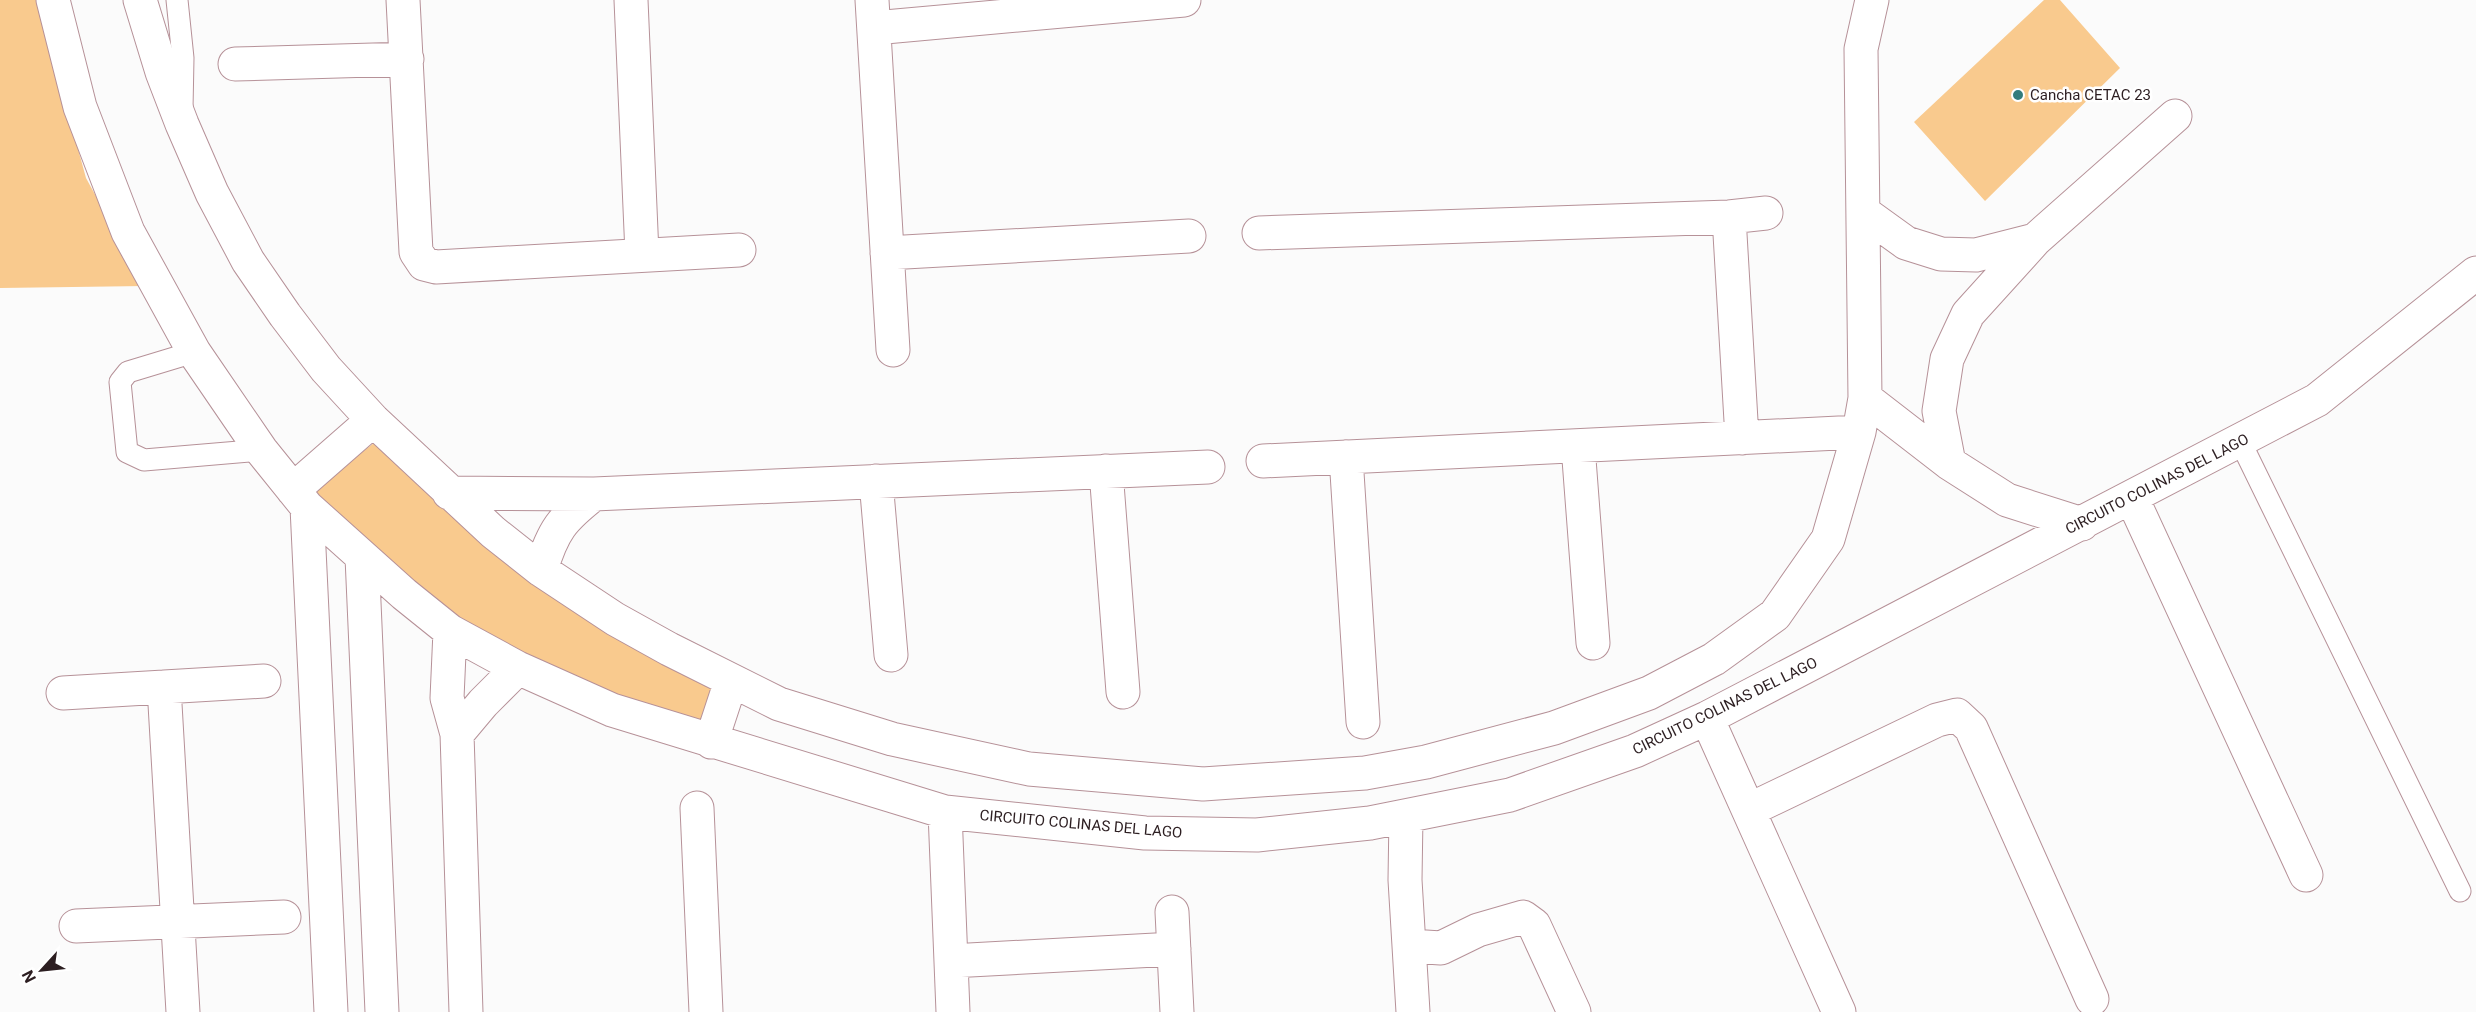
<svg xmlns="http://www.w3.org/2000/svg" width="2476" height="1012" font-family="Roboto,sans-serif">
  <rect width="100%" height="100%" fill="#fbfbfb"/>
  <path fill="#f9ca8e" d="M 0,0 L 37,0 L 86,178 L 145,286 L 0,288 Z
    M 2044,0 L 2060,0 L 2120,68 L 1985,201 L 1914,122 Z
    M 378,440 L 728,682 L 710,739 L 535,676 L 304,496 Z"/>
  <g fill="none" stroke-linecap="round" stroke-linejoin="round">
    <defs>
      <path id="service" d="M 177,0 L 183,58 L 182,109
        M 194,352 L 128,372 L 120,382 L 127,452 L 144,460 L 261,450
        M 2240,441 L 2460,891"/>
      <path id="minor" d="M 53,0 L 80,107 L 128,232 L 194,352 L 261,450 L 307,507 L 404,594 L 450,631 L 518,668 L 612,710 L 945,812 L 1145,833 L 1257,835 L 1370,823 L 1510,795 L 1635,751 L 1707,718 L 2317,400 L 2476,273
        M 140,0 L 162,72 L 182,124 L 212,193 L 248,261 L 285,315 L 326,369 L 373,420 L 493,532 L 541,570 L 615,619 L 669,649 L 779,704 L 892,739 L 1029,769 L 1203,784 L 1365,773 L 1426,762 L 1554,728 L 1649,693 L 1714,659 L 1775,615 L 1828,539 L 1859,432 L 1865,398 L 1861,49 L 1872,0
        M 403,0 L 416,252 L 424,264 L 436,267 L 739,250
        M 631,0 L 642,254
        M 872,0 L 893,350
        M 874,28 L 1184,0
        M 235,64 L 407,59
        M 1863,212 L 1906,243 L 1941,254 L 1976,255 L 2035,240 L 2175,116
        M 1729,217 L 1742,438
        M 1259,233 L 1729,217 L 1766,213
        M 887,253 L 1189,236
        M 1865,398 L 1949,463 L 2007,500 L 2082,524
        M 1578,446 L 1593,643
        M 1346,457 L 1363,722
        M 1263,461 L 1859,432
        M 1949,463 L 1939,411 L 1947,359 L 1968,314 L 2035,240
        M 1106,471 L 1123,692
        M 876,481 L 891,655
        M 293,490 L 373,420
        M 449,493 L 594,494 L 1208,467
        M 2132,498 L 2306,875
        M 307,507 L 331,1012
        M 362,557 L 382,1012
        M 541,570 C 553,530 562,519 594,494
        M 450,631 L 447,698 L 457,734 L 466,1012
        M 164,687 L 183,1012
        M 63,693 L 264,681
        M 1707,718 L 1839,1012
        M 457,734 L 483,703 L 518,668
        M 711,742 L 731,681
        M 697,808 L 706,1012
        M 1749,810 L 1937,720 L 1957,715 L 1971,728 L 2092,999
        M 945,812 L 953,1012
        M 1406,816 L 1405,880 L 1413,1012
        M 1172,912 L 1177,1012
        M 76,926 L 284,917
        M 1410,946 L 1441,948 L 1478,930 L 1523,917 L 1534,925 L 1574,1012
        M 951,961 L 1174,949"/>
    </defs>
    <use href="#service" stroke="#b69198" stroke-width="23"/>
    <use href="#minor" stroke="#b69198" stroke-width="35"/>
    <use href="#service" stroke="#fff" stroke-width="21"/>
    <use href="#minor" stroke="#fff" stroke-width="33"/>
  </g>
  <circle fill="#337c7c" stroke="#fff" stroke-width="2" cx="2018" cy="95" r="6"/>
  <g text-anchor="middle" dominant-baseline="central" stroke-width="5" stroke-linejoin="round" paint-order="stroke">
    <g font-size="15" fill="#2c1e21" stroke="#fff" text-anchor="start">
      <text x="2030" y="95">Cancha CETAC 23</text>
    </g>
    <g font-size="15" fill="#2c1e21" stroke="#fff">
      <text transform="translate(2157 484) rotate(-27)">CIRCUITO COLINAS DEL LAGO</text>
      <text transform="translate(1725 706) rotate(-26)">CIRCUITO COLINAS DEL LAGO</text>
      <text transform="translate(1081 824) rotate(5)">CIRCUITO COLINAS DEL LAGO</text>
    </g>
  </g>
  <g transform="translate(42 970) rotate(243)" stroke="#ffffff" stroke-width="4.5" paint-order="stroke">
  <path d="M0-4.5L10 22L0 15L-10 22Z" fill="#2c1e21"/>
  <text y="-9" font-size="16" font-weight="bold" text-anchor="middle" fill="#2c1e21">N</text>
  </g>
</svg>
